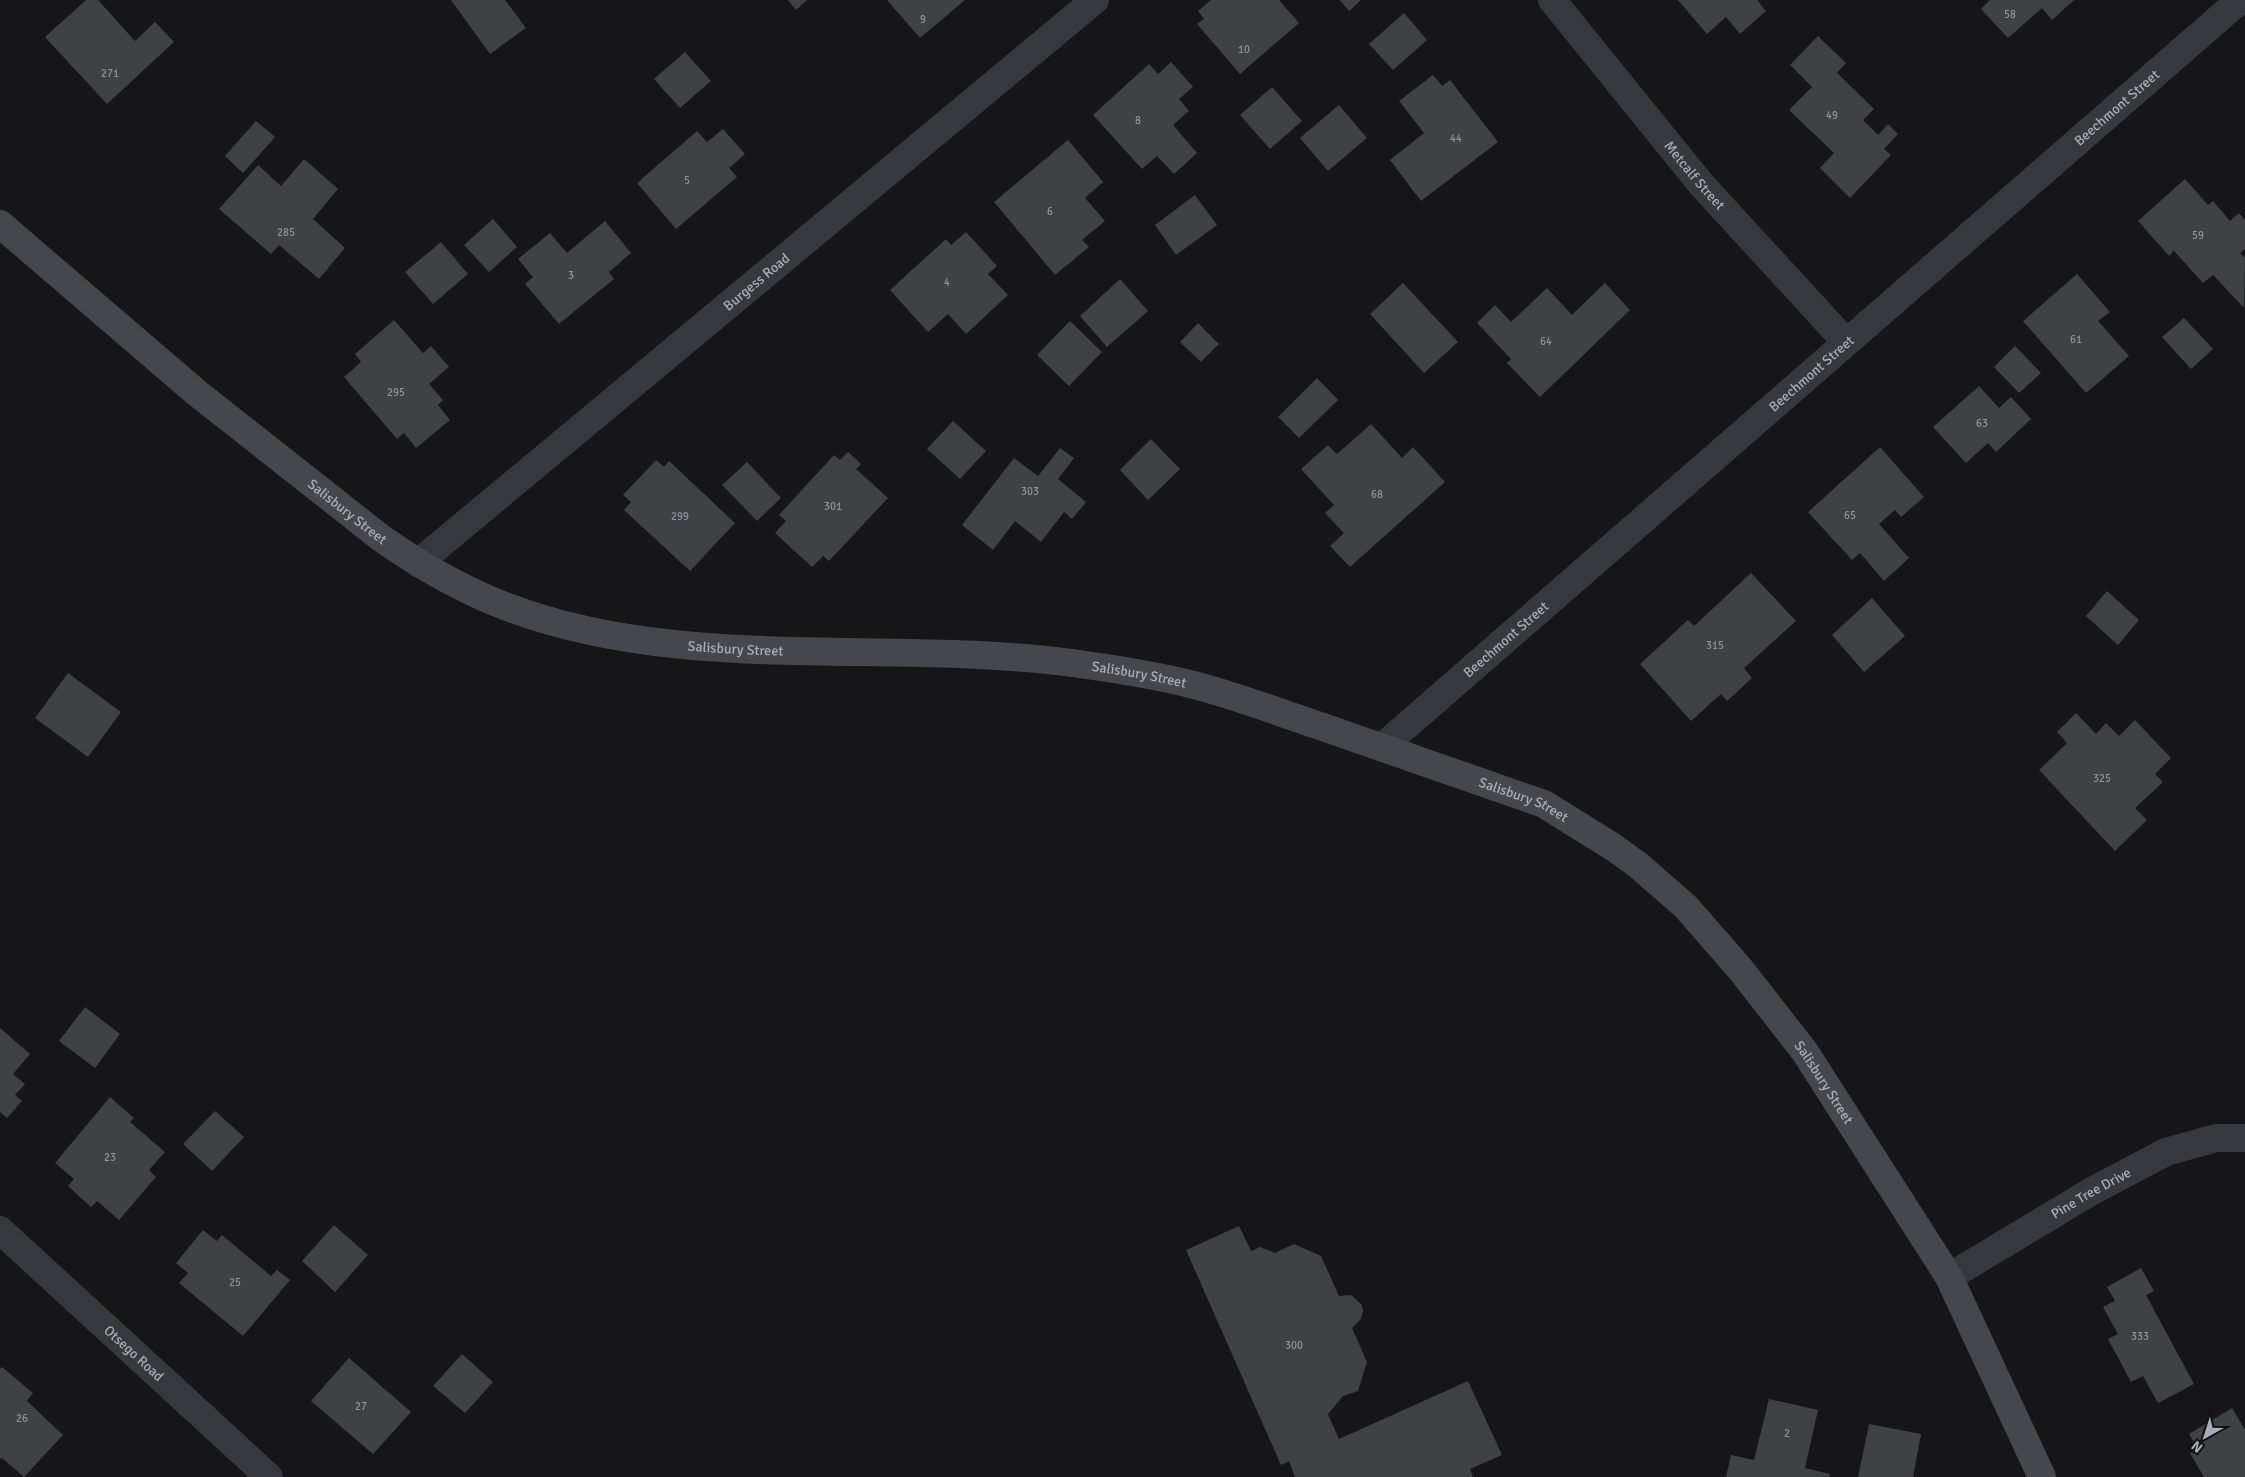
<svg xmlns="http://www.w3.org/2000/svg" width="2245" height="1477" font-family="Signika,sans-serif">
  <rect width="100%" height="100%" fill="#161618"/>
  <path fill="#404145" d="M 86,0 L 98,0 L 135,41 L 155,22 L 174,42 L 107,104 L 45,37 Z
    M 451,0 L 505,0 L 526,28 L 490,54 Z
    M 788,0 L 807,0 L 796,10 Z
    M 887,0 L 965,0 L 920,38 Z
    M 1211,0 L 1279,0 L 1299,23 L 1240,74 L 1197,24 L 1204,19 L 1198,11 Z
    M 1340,0 L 1361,0 L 1349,11 Z
    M 1678,0 L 1757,0 L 1766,11 L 1740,34 L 1726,17 L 1707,34 Z
    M 1990,0 L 2074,0 L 2052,20 L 2042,8 L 2008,38 L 1981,9 Z
    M 1404,13 L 1427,40 L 1393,70 L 1369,44 Z
    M 1818,36 L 1846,63 L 1837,73 L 1874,109 L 1863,120 L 1878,135 L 1888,124 L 1898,134 L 1884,149 L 1891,155 L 1850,198 L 1820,168 L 1834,153 L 1789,110 L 1812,87 L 1790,65 Z
    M 685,52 L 711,81 L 680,108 L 654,79 Z
    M 1171,62 L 1193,87 L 1179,99 L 1189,111 L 1173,125 L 1197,153 L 1174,174 L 1157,156 L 1142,169 L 1093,115 L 1149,64 L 1158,74 Z
    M 1433,75 L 1442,86 L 1450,80 L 1498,142 L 1421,201 L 1390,160 L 1424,133 L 1399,101 Z
    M 1272,87 L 1302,121 L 1270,149 L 1240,115 Z
    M 1339,105 L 1367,138 L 1328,171 L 1300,138 Z
    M 256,121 L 275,137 L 243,173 L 225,156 Z
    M 723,129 L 745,154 L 729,168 L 737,177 L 676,229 L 637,183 L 697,131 L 707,142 Z
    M 1068,140 L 1103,182 L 1085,198 L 1105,221 L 1082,240 L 1089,247 L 1055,275 L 994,202 Z
    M 304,159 L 338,189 L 313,219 L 345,248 L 319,279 L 279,245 L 271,254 L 219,209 L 258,165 L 281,186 Z
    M 2185,179 L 2208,205 L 2213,201 L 2230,221 L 2239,213 L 2245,220 L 2245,249 L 2240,253 L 2245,258 L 2244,308 L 2213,275 L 2203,283 L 2174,251 L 2169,256 L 2138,221 Z
    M 1195,195 L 1217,225 L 1176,255 L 1155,225 Z
    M 493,219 L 517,247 L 489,272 L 464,245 Z
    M 605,221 L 631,253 L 609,272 L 614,279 L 559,324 L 525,284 L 533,277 L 518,259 L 550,233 L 567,253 Z
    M 966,232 L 997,266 L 988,274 L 1008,295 L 966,334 L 948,314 L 928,332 L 890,290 L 946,239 L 951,245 Z
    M 441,242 L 468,274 L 433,304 L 405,272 Z
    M 2077,274 L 2110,312 L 2098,321 L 2129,356 L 2086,393 L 2023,321 Z
    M 1120,279 L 1148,311 L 1107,347 L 1080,316 Z
    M 1403,283 L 1458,342 L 1424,373 L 1370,314 Z
    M 1605,283 L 1630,310 L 1540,397 L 1507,363 L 1511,359 L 1477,323 L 1495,305 L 1511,322 L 1547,288 L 1572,315 Z
    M 2184,318 L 2213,349 L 2191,369 L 2162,337 Z
    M 394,320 L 423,353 L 431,346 L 449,367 L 429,384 L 443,400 L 438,405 L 450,420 L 416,448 L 404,433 L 397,439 L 344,377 L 361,362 L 355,354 Z
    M 1070,321 L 1102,352 L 1069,386 L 1037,355 Z
    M 1198,323 L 1219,344 L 1201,362 L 1180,342 Z
    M 2015,346 L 2041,373 L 2019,393 L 1994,367 Z
    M 1317,378 L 1338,400 L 1299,438 L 1278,417 Z
    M 1979,386 L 1999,408 L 2011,397 L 2031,419 L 1996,452 L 1988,443 L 1966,463 L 1933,427 Z
    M 953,421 L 986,451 L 960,479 L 927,449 Z
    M 1371,424 L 1402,458 L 1413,447 L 1445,482 L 1350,567 L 1330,546 L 1344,533 L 1325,513 L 1334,505 L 1301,469 L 1328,445 L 1337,454 Z
    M 1151,439 L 1180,469 L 1148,500 L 1120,470 Z
    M 1880,447 L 1924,497 L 1901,517 L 1895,510 L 1879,524 L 1909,558 L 1884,581 L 1860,553 L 1852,560 L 1808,512 Z
    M 1060,448 L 1074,458 L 1058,479 L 1086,502 L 1072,519 L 1064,512 L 1041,542 L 1015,521 L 993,550 L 962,525 L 1014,458 L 1038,476 Z
    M 848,452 L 861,464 L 856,469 L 888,498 L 829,561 L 823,556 L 812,567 L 775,533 L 786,521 L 779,515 L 834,455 L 840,460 Z
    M 656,460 L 664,467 L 669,461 L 735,523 L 690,571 L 624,510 L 631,502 L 623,495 Z
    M 747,462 L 781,498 L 757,521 L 722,485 Z
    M 1751,573 L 1796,621 L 1744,668 L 1752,678 L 1727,701 L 1721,694 L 1691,721 L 1640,664 L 1688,620 L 1694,626 Z
    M 2107,591 L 2139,620 L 2118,645 L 2086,616 Z
    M 1872,598 L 1905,636 L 1864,672 L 1832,635 Z
    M 68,673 L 121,712 L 88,757 L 35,718 Z
    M 2076,713 L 2096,734 L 2106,723 L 2119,736 L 2135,720 L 2171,758 L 2155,774 L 2163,782 L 2135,808 L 2147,820 L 2115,851 L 2039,770 L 2067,743 L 2057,732 Z
    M 85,1007 L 120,1034 L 95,1068 L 59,1041 Z
    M 0,1028 L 30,1054 L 13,1074 L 25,1084 L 15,1095 L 22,1101 L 7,1118 L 0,1112 Z
    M 110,1097 L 134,1118 L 130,1122 L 165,1152 L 149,1170 L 156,1177 L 119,1220 L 97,1201 L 91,1207 L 68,1186 L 74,1179 L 55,1163 Z
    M 215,1111 L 244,1137 L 212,1171 L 183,1144 Z
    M 334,1225 L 368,1255 L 335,1292 L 302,1261 Z
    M 1239,1226 L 1251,1251 L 1260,1247 L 1275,1253 L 1294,1244 L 1321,1256 L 1339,1296 L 1351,1295 L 1362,1305 L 1363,1311 L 1361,1319 L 1352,1328 L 1367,1362 L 1358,1391 L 1343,1396 L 1328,1414 L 1339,1439 L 1468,1381 L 1502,1455 L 1470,1469 L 1473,1477 L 1295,1477 L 1289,1461 L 1281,1465 L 1186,1250 Z
    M 203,1230 L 217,1241 L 222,1235 L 271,1276 L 277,1270 L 290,1280 L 243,1336 L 179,1283 L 188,1273 L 176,1263 Z
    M 2141,1268 L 2154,1291 L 2146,1295 L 2194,1384 L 2158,1403 L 2143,1376 L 2131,1382 L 2108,1339 L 2118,1334 L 2103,1307 L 2115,1301 L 2107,1287 Z
    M 462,1354 L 493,1382 L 465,1413 L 433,1386 Z
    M 349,1358 L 411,1412 L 373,1454 L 311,1401 Z
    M 2,1367 L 33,1393 L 27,1401 L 63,1435 L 24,1477 L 2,1458 L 0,1459 L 0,1369 Z
    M 1769,1399 L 1818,1410 L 1805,1468 L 1830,1474 L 1829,1477 L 1726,1477 L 1731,1455 L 1754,1460 Z
    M 2232,1408 L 2245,1430 L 2245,1477 L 2204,1477 L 2190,1453 L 2198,1449 L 2189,1434 Z
    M 1869,1424 L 1921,1434 L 1913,1477 L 1858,1477 Z"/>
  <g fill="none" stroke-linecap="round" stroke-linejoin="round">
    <g stroke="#37383d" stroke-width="28">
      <path id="s1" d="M 1552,0 L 1701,184 L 1846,342"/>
      <path id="s2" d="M 418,563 L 1095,0"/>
      <path id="s3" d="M 1382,747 L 2240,0"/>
      <path id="s4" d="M 0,1230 L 269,1477"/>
      <path id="s5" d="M 1949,1277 L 2092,1191 L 2166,1152 L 2216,1138 L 2245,1138"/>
    </g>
    <path stroke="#45474d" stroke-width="28" id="s6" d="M 0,224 L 197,393 L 381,538 C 418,564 456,586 497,603 C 681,677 893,636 1086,665 C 1122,670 1159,676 1194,685 C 1236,696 1278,712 1320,726 C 1395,752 1470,778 1544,804 L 1613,847 L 1638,865 L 1686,907 L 1741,970 L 1805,1052 L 1949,1277 L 2042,1477"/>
  </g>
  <g text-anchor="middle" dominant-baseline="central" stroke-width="4" stroke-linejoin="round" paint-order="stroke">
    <g font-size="11" fill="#8e929b">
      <text x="2010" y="14">58</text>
      <text x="923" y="19">9</text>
      <text x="1244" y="49">10</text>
      <text x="110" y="73">271</text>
      <text x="1832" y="115">49</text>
      <text x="1138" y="120">8</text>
      <text x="1456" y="138">44</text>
      <text x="687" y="180">5</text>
      <text x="1050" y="211">6</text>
      <text x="286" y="232">285</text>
      <text x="2198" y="235">59</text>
      <text x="571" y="275">3</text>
      <text x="947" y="282">4</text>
      <text x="2076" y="339">61</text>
      <text x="1546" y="341">64</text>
      <text x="396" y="392">295</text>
      <text x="1982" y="423">63</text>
      <text x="1030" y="491">303</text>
      <text x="1377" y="494">68</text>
      <text x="833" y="506">301</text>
      <text x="1850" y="515">65</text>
      <text x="680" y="516">299</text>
      <text x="1715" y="645">315</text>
      <text x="2102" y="778">325</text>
      <text x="110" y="1157">23</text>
      <text x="235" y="1282">25</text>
      <text x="2140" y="1336">333</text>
      <text x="1294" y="1345">300</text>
      <text x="361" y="1406">27</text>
      <text x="22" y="1418">26</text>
      <text x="1787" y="1433">2</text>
    </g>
    <g font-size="14" fill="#a8adb8" stroke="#111113">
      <text stroke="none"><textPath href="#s3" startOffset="974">Beechmont Street</textPath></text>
      <text stroke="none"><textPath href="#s1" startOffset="226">Metcalf Street</textPath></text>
      <text stroke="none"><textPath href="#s2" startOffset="440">Burgess Road</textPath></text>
      <text stroke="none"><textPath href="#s3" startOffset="569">Beechmont Street</textPath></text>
      <text stroke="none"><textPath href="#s6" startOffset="451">Salisbury Street</textPath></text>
      <text stroke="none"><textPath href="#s3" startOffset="164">Beechmont Street</textPath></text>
      <text stroke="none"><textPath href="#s6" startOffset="871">Salisbury Street</textPath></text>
      <text stroke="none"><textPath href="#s6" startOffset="1276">Salisbury Street</textPath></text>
      <text stroke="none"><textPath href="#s6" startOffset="1681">Salisbury Street</textPath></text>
      <text stroke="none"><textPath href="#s6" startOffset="2101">Salisbury Street</textPath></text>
      <text stroke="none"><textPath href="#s5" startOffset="165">Pine Tree Drive</textPath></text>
      <text stroke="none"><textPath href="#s4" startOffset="182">Otsego Road</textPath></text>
    </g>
  </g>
  <g transform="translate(2205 1437) rotate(219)" stroke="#111113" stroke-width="4" paint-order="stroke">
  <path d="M0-4L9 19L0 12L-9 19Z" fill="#a8adb8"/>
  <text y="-8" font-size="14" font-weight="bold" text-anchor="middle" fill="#a8adb8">N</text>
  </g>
</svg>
